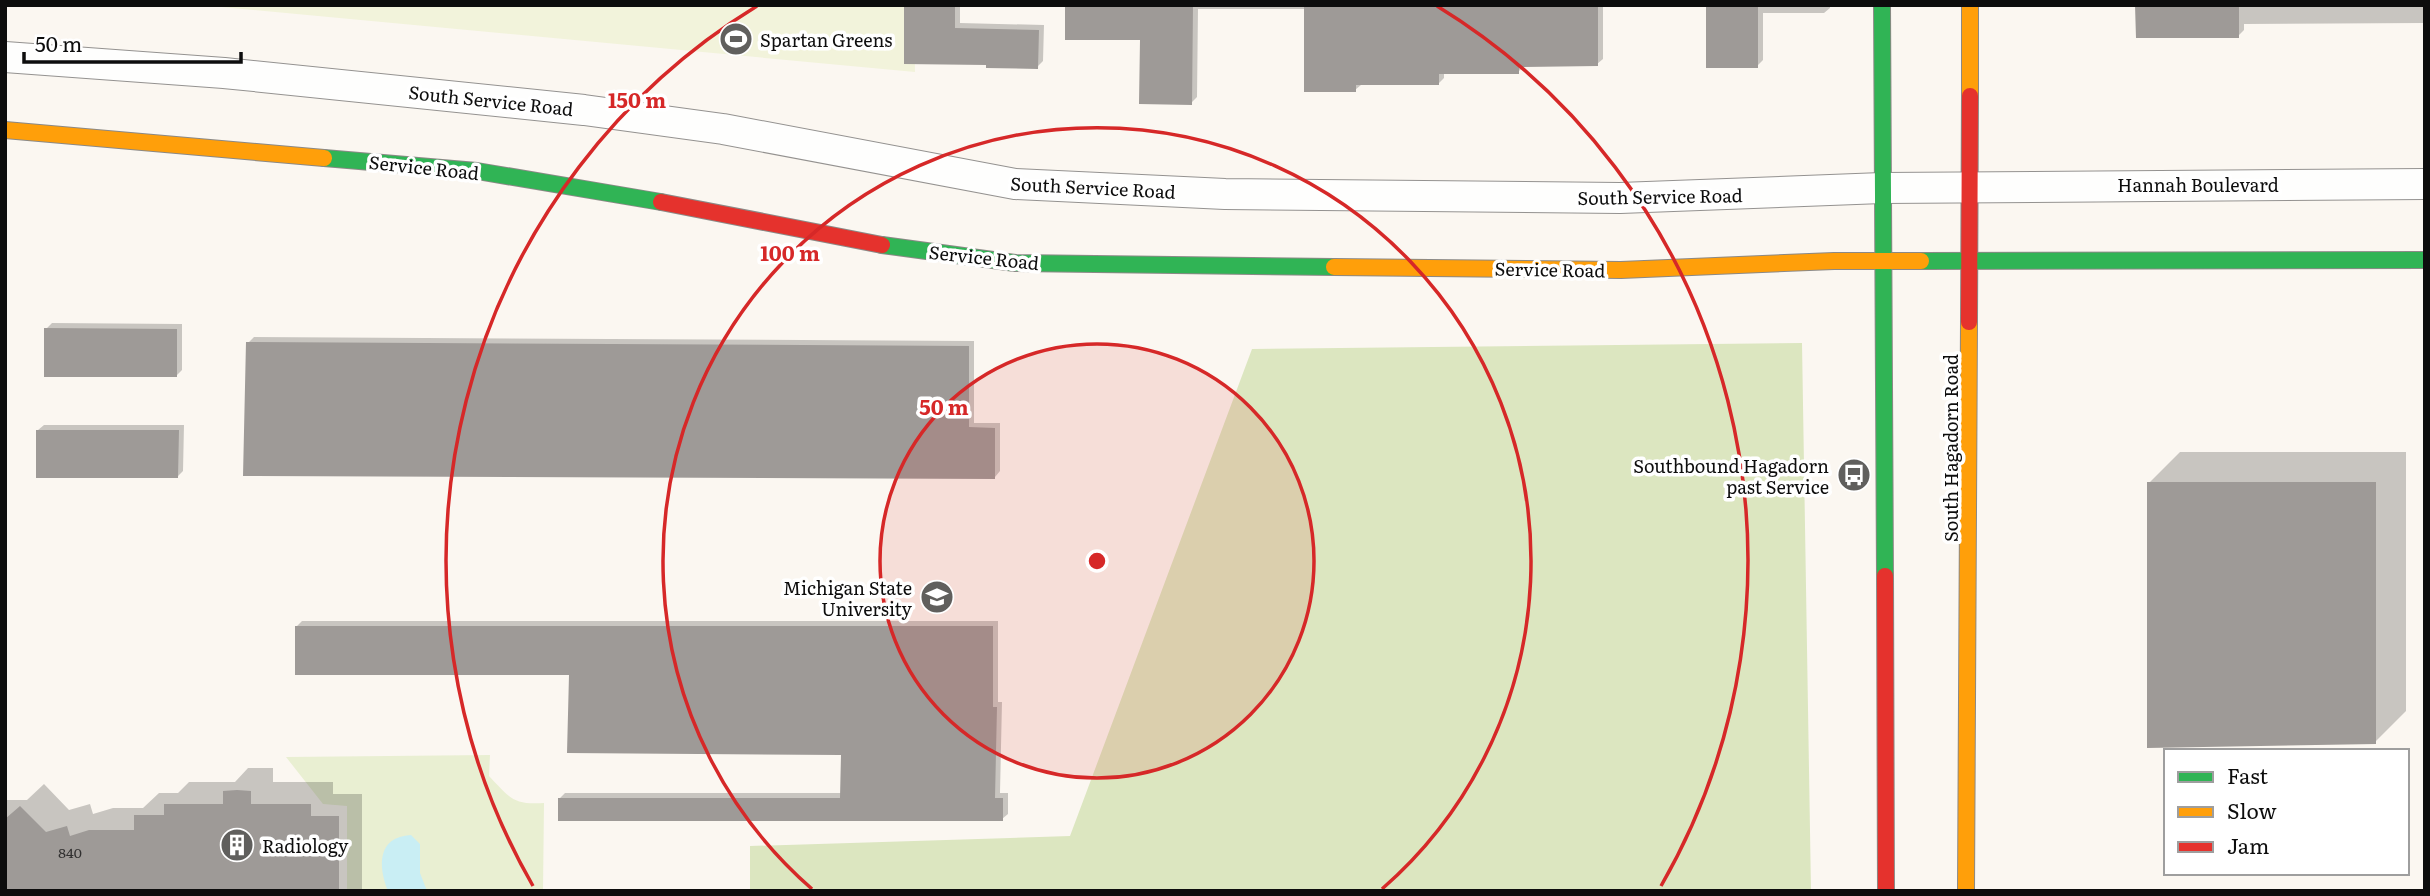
<svg xmlns="http://www.w3.org/2000/svg" width="2430" height="896" font-family="Literata,serif">
  <rect width="100%" height="100%" fill="#fbf7f1"/>
  <path fill="#e9efd2" d="M 490,755 L 489,776 C 510,798 513,805 544,803 L 543,891 L 347,891 L 347,806 L 323,804 L 286,757 Z"/>
  <path fill="#dce6c0" d="M 1802,343 L 1811,891 L 750,891 L 750,846 L 1070,836 L 1252,349 Z"/>
  <path fill="#f2f3db" d="M 200,5 L 914,5 L 915,72 Z"/>
  <path fill="#c9eef4" d="M 411,835 L 420,844 L 420,873 L 427,891 L 388,891 C 378,866 377,837 411,835 Z"/>
  <path fill="#0003" d="M 906,5 L 960,5 L 960,23 L 1044,25 L 1043,61 L 1037,67 L 987,63 Z
    M 1067,5 L 1603,5 L 1603,59 L 1597,64 L 1524,66 L 1518,72 L 1444,72 L 1444,78 L 1439,83 L 1361,85 L 1355,90 L 1306,9 L 1198,9 L 1197,97 L 1191,103 L 1142,38 Z
    M 1708,5 L 1830,5 L 1830,8 L 1824,13 L 1763,13 L 1763,60 L 1757,66 Z
    M 2137,5 L 2425,5 L 2425,23 L 2244,24 L 2244,30 L 2238,36 Z
    M 52,323 L 182,324 L 182,370 L 176,376 L 46,329 Z
    M 254,337 L 974,341 L 974,423 L 1000,423 L 1000,471 L 995,477 L 248,343 Z
    M 44,425 L 184,425 L 183,471 L 178,476 L 38,430 Z
    M 2180,452 L 2406,452 L 2406,711 L 2375,742 L 2149,483 Z
    M 302,621 L 998,621 L 998,702 L 1002,702 L 1000,793 L 1008,793 L 1008,814 L 1002,819 L 560,798 L 565,793 L 842,793 L 842,754 L 570,674 L 297,626 Z
    M 248,768 L 273,768 L 273,782 L 333,782 L 333,794 L 362,794 L 362,891 L 5,891 L 5,800 L 27,800 L 44,784 L 69,810 L 90,804 L 93,814 L 113,808 L 143,808 L 159,793 L 178,793 L 189,782 L 235,782 Z"/>
  <path fill="#9e9a97" d="M 904,5 L 955,5 L 955,28 L 1039,30 L 1038,69 L 986,68 L 986,65 L 904,64 Z
    M 1065,5 L 1193,5 L 1192,105 L 1139,104 L 1140,40 L 1065,40 Z
    M 1304,5 L 1598,5 L 1598,66 L 1519,67 L 1519,74 L 1439,74 L 1439,85 L 1356,85 L 1356,92 L 1304,92 Z
    M 1706,5 L 1758,5 L 1758,68 L 1706,68 Z
    M 2135,5 L 2239,5 L 2239,38 L 2136,38 Z
    M 44,328 L 177,329 L 177,377 L 44,377 Z
    M 246,342 L 969,346 L 969,427 L 995,428 L 995,479 L 243,476 Z
    M 36,430 L 179,430 L 178,478 L 36,478 Z
    M 2147,482 L 2376,482 L 2376,744 L 2147,748 Z
    M 295,626 L 993,626 L 993,707 L 997,707 L 995,798 L 1003,798 L 1003,821 L 558,821 L 558,798 L 840,798 L 841,755 L 567,753 L 569,675 L 295,675 Z
    M 237,790 L 251,791 L 251,804 L 311,804 L 311,816 L 339,816 L 339,891 L 5,891 L 5,819 L 20,806 L 46,832 L 67,826 L 70,836 L 89,830 L 134,830 L 134,815 L 164,815 L 164,804 L 223,804 L 223,791 Z"/>
  <g fill="none" stroke-linecap="round" stroke-linejoin="round">
    <defs>
      <path id="street" d="M 5,57 L 224,73 L 584,110 L 723,129 L 1015,184 L 1225,194 L 1620,198 L 1882,188 L 2425,184"/>
      <path id="fast" d="M 1882,5 L 1885,576
        M 324,158 L 477,171 L 661,202
        M 882,245 L 1015,263 L 1334,267
        M 1921,261 L 2425,260"/>
      <path id="slow" d="M 1970,96 L 1970,5
        M 5,130 L 324,158
        M 1334,267 L 1621,270 L 1834,261 L 1921,261
        M 1966,891 L 1969,322"/>
      <path id="jam" d="M 661,202 L 882,245
        M 1969,322 L 1970,96
        M 1885,576 L 1886,891"/>
    </defs>
    <use href="#street" stroke="#949290" stroke-width="32"/>
    <use href="#fast" stroke="#8b8986" stroke-width="18"/>
    <use href="#slow" stroke="#8b8986" stroke-width="18"/>
    <use href="#jam" stroke="#8b8986" stroke-width="18"/>
    <use href="#street" stroke="#fefefd" stroke-width="30"/>
    <use href="#fast" stroke="#30b455" stroke-width="16"/>
    <use href="#slow" stroke="#ff9f0a" stroke-width="16"/>
    <use href="#jam" stroke="#e5322d" stroke-width="16"/>
  </g>
  <circle cx="1097" cy="561" r="217" fill="#d62828" fill-opacity=".12"/>
  <g fill="none" stroke="#d62828" stroke-width="3.5">
    <circle cx="1097" cy="561" r="217"/>
    <path d="M812 889A434 434 0 1 1 1382 889"/>
    <path d="M533 886A651 651 0 0 1 757 6M1437 6A651 651 0 0 1 1661 886"/>
  </g>
  <defs>
    <symbol id="stadium-disc" viewBox="-11 -11 22 22"><circle r="9.5" fill="#605f5d" stroke="#fff"/><path d="M0-5a6.5 5 0 1 0 0 10a6.5 5 0 1 0 0-10ZM-3.5-1.8h7v3.6h-7Z" fill="#fff"/></symbol>
    <symbol id="bus-disc" viewBox="-11 -11 22 22"><circle r="9.5" fill="#605f5d" stroke="#fff"/><path d="M-5-6H5V4H4V6H2V4H-2V6H-4V4H-5ZM-3.5-4V0h7V-4ZM-3.5 1.2v1.5H-2V1.2ZM2 1.2v1.5H3.5V1.2Z" fill="#fff"/></symbol>
    <symbol id="university-disc" viewBox="-11 -11 22 22"><circle r="9.5" fill="#605f5d" stroke="#fff"/><path d="M0-5L7-2L0 1L-7-2ZM-4 1L0 2.5L4 1V4Q0 6-4 4Z" fill="#fff"/></symbol>
    <symbol id="building-disc" viewBox="-11 -11 22 22"><circle r="9.5" fill="#605f5d" stroke="#fff"/><path d="M-4-6H4V6H1V3H-1V6H-4ZM-2.5-4.3h1.7v1.8h-1.7ZM.8-4.3h1.7v1.8H.8ZM-2.5-1h1.7V.8h-1.7ZM.8-1h1.7V.8H.8Z" fill="#fff"/></symbol>
  </defs>
  <g fill-rule="evenodd">
    <use href="#stadium-disc" x="717" y="20" width="38" height="38"/>
    <use href="#bus-disc" x="1835" y="456" width="38" height="38"/>
    <use href="#university-disc" x="918" y="578" width="38" height="38"/>
    <use href="#building-disc" x="218" y="826" width="38" height="38"/>
  </g>
  <g text-anchor="middle" dominant-baseline="central" stroke-width="7" stroke-linejoin="round" paint-order="stroke">
    <g font-size="14" fill="#313030">
      <text x="70" y="852">840</text>
    </g>
    <g font-size="18" fill="#0d0d0d" stroke="#fff" text-anchor="start">
      <text x="760" y="39">Spartan Greens</text>
      <text x="1829" y="465" text-anchor="end">Southbound Hagadorn<tspan x="1829" dy="21">past Service</tspan></text>
      <text x="912" y="587" text-anchor="end">Michigan State<tspan x="912" dy="21">University</tspan></text>
      <text x="262" y="845">Radiology</text>
    </g>
    <g font-size="18" fill="#0d0d0d" stroke="#fff">
      <text transform="translate(491 100) rotate(6)">South Service Road</text>
      <text transform="translate(424 167) rotate(6)">Service Road</text>
      <text x="2198" y="184">Hannah Boulevard</text>
      <text transform="translate(1093 187) rotate(3)">South Service Road</text>
      <text transform="translate(1660 196) rotate(-1)">South Service Road</text>
      <text transform="translate(984 257) rotate(6)">Service Road</text>
      <text transform="translate(1550 269) rotate(1)">Service Road</text>
      <text transform="translate(1950 448) rotate(-90)">South Hagadorn Road</text>
    </g>
  </g>
  <circle cx="1097" cy="561" r="10" fill="#d62828" stroke="#fff" stroke-width="3.5"/>
  <g font-size="21" text-anchor="middle" font-weight="bold" fill="#d62828" stroke="#fff" stroke-width="7" stroke-linejoin="round" paint-order="stroke">
    <text x="637" y="108">150 m</text>
    <text x="790" y="261">100 m</text>
    <text x="944" y="415">50 m</text>
  </g>
  <rect width="2430" height="896" fill="none" stroke="#0d0d0d" stroke-width="14"/>
  <rect x="2164" y="749" width="245" height="126" fill="#ffffff" stroke="#9e9e9e" stroke-width="2"/>
  <rect x="2178" y="772" width="35" height="10" fill="#30b455" stroke="#9e9e9e" stroke-width="2"/>
  <text x="2227" y="784" font-size="21" fill="#0d0d0d">Fast</text>
  <rect x="2178" y="807" width="35" height="10" fill="#ff9f0a" stroke="#9e9e9e" stroke-width="2"/>
  <text x="2227" y="819" font-size="21" fill="#0d0d0d">Slow</text>
  <rect x="2178" y="842" width="35" height="10" fill="#e5322d" stroke="#9e9e9e" stroke-width="2"/>
  <text x="2227" y="854" font-size="21" fill="#0d0d0d">Jam</text>
  <path d="M24 52v10h217v-10" fill="none" stroke="#0d0d0d" stroke-width="3.5"/>
  <text x="35" y="52" font-size="21" fill="#0d0d0d" stroke="#ffffff" stroke-width="5" paint-order="stroke">50 m</text>
</svg>
